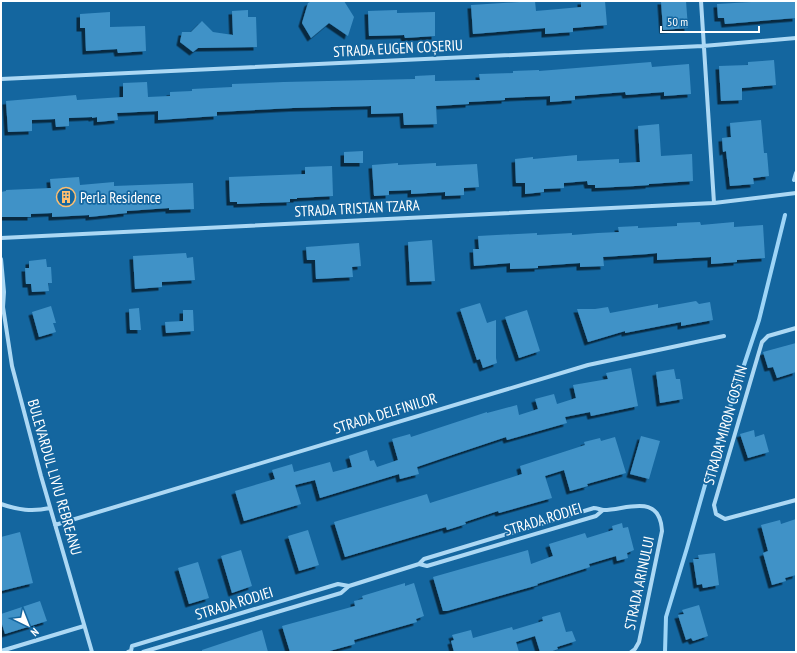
<svg xmlns="http://www.w3.org/2000/svg" width="797" height="653" font-family="'PT Sans Narrow',sans-serif">
  <defs>
    <filter id="shadow"><feDropShadow dx="-3.5" dy="3.5" stdDeviation="0" flood-color="#0009"/></filter>
  </defs>
  <rect width="100%" height="100%" fill="#14669f"/>
  <g fill="none" stroke-linecap="round" stroke-linejoin="round">
    <path stroke="#9ed5f7" stroke-width="4" d="M 794,180 L 796,173
      M 665,652 L 666,617 L 687,548 L 711,464 L 759,320 L 785,215"/>
  </g>
  <path fill="#4192c7" filter="url(#shadow)" d="M 312,1 L 344,1 L 354,17 L 348,36 L 329,23 L 311,38 L 302,23 L 308,3 Z
    M 535,1 L 536,11 L 581,7 L 581,1 L 605,1 L 607,25 L 573,28 L 573,32 L 545,34 L 545,28 L 473,34 L 471,5 Z
    M 661,1 L 686,1 L 688,28 L 663,30 Z
    M 771,1 L 796,1 L 796,18 L 725,24 L 724,18 L 718,18 L 717,4 Z
    M 248,10 L 248,17 L 256,17 L 257,47 L 198,48 L 193,52 L 180,42 L 182,32 L 191,32 L 202,21 L 213,32 L 233,35 L 232,11 Z
    M 397,10 L 397,13 L 435,12 L 435,36 L 405,38 L 404,35 L 369,36 L 368,11 Z
    M 110,12 L 110,27 L 145,26 L 146,51 L 118,53 L 117,49 L 86,51 L 85,28 L 80,28 L 80,14 Z
    M 774,60 L 776,85 L 742,88 L 742,100 L 721,101 L 719,66 L 748,65 L 748,62 Z
    M 651,62 L 652,67 L 689,64 L 691,94 L 664,96 L 664,92 L 626,95 L 625,92 L 575,96 L 575,100 L 550,102 L 550,96 L 505,98 L 505,100 L 469,102 L 469,104 L 436,106 L 437,124 L 404,125 L 403,113 L 371,114 L 371,106 L 293,108 L 217,112 L 217,116 L 158,120 L 158,111 L 117,113 L 118,120 L 97,122 L 97,117 L 92,118 L 92,117 L 69,118 L 69,126 L 56,127 L 55,119 L 32,120 L 32,131 L 8,132 L 6,101 L 76,95 L 77,100 L 123,97 L 123,83 L 147,82 L 148,97 L 170,96 L 170,92 L 192,91 L 192,89 L 232,87 L 232,84 L 284,82 L 415,79 L 415,76 L 435,75 L 435,81 L 480,80 L 479,74 L 513,73 L 513,71 L 539,70 L 539,71 Z
    M 761,120 L 764,153 L 767,153 L 769,176 L 753,178 L 754,184 L 730,186 L 726,151 L 723,152 L 722,138 L 731,137 L 730,123 Z
    M 659,124 L 661,156 L 692,154 L 693,181 L 649,184 L 649,185 L 635,186 L 595,188 L 595,185 L 588,185 L 587,181 L 564,183 L 564,188 L 544,189 L 544,192 L 525,194 L 525,183 L 516,183 L 515,159 L 533,157 L 533,159 L 577,155 L 577,161 L 619,159 L 619,163 L 640,162 L 638,126 Z
    M 363,151 L 363,163 L 344,163 L 344,152 Z
    M 398,163 L 398,165 L 436,163 L 436,166 L 477,164 L 479,187 L 464,188 L 464,195 L 445,196 L 445,192 L 411,194 L 411,190 L 389,191 L 389,195 L 374,196 L 372,165 Z
    M 332,166 L 333,196 L 297,198 L 297,199 L 290,199 L 290,202 L 237,204 L 237,202 L 230,202 L 229,177 L 305,174 L 305,167 Z
    M 79,177 L 80,185 L 114,182 L 114,186 L 193,183 L 194,209 L 169,210 L 169,208 L 127,211 L 127,213 L 89,217 L 89,215 L 52,217 L 52,213 L 31,214 L 31,217 L 1,217 L 1,192 L 6,191 L 6,190 L 51,188 L 50,179 Z
    M 700,222 L 701,225 L 734,222 L 734,227 L 763,225 L 765,258 L 737,260 L 737,262 L 711,264 L 711,257 L 657,260 L 657,253 L 648,254 L 603,257 L 604,266 L 580,267 L 580,263 L 538,266 L 538,268 L 510,269 L 510,263 L 474,266 L 473,249 L 479,249 L 478,236 L 537,233 L 537,235 L 572,233 L 572,235 L 598,233 L 619,232 L 618,227 L 638,226 L 638,228 L 677,226 L 677,223 Z
    M 432,240 L 435,281 L 410,282 L 408,242 Z
    M 359,243 L 361,266 L 352,267 L 353,277 L 316,279 L 315,260 L 307,260 L 306,247 Z
    M 186,253 L 187,258 L 193,257 L 195,280 L 162,282 L 162,287 L 135,289 L 133,256 Z
    M 46,259 L 47,267 L 51,267 L 52,283 L 48,283 L 49,291 L 32,292 L 31,284 L 26,284 L 25,268 L 29,268 L 29,261 Z
    M 696,301 L 699,304 L 710,302 L 713,320 L 681,326 L 681,322 L 625,333 L 625,331 L 588,342 L 577,309 L 595,309 L 608,307 L 610,313 L 658,304 L 658,308 Z
    M 480,303 L 487,323 L 496,320 L 496,358 L 497,363 L 483,368 L 480,359 L 477,360 L 460,309 Z
    M 51,306 L 56,323 L 53,323 L 56,332 L 39,337 L 32,312 Z
    M 139,308 L 141,330 L 130,330 L 129,309 Z
    M 183,310 L 193,310 L 194,331 L 166,333 L 165,322 L 183,321 Z
    M 527,310 L 540,351 L 519,358 L 505,317 Z
    M 796,343 L 796,372 L 777,378 L 773,367 L 768,368 L 763,352 Z
    M 631,368 L 638,406 L 591,416 L 590,412 L 565,417 L 567,423 L 507,440 L 506,437 L 458,453 L 417,467 L 419,474 L 400,479 L 399,474 L 320,498 L 315,480 L 295,485 L 301,504 L 244,521 L 235,491 L 275,479 L 272,470 L 292,464 L 294,472 L 330,462 L 333,472 L 352,467 L 349,456 L 367,450 L 370,461 L 374,460 L 377,467 L 398,460 L 392,439 L 410,434 L 411,437 L 487,412 L 487,413 L 517,405 L 519,415 L 538,409 L 535,399 L 554,394 L 557,404 L 576,398 L 573,385 L 608,379 L 606,373 Z
    M 674,369 L 676,379 L 680,379 L 683,399 L 660,403 L 656,372 Z
    M 754,430 L 755,437 L 764,434 L 769,452 L 748,458 L 740,434 Z
    M 641,436 L 660,441 L 649,479 L 630,474 Z
    M 615,437 L 626,473 L 587,484 L 588,486 L 570,491 L 564,470 L 545,476 L 552,498 L 499,513 L 498,511 L 465,522 L 466,524 L 447,530 L 446,527 L 345,557 L 334,522 L 427,494 L 430,503 L 522,474 L 520,466 L 585,445 L 584,442 L 600,438 L 601,441 Z
    M 796,519 L 796,575 L 785,578 L 786,581 L 772,585 L 763,553 L 768,551 L 761,525 L 780,520 L 781,524 Z
    M 622,523 L 623,528 L 628,527 L 634,550 L 627,553 L 628,558 L 617,561 L 616,556 L 589,564 L 590,567 L 537,584 L 538,585 L 447,611 L 443,611 L 433,577 L 528,550 L 531,564 L 553,556 L 549,544 L 585,533 L 587,538 L 613,530 L 612,526 Z
    M 308,530 L 319,565 L 299,571 L 288,536 Z
    M 20,532 L 33,583 L 1,591 L 1,537 Z
    M 241,550 L 252,586 L 232,593 L 221,556 Z
    M 715,553 L 719,585 L 703,588 L 702,584 L 697,585 L 693,559 L 699,559 L 698,555 Z
    M 198,562 L 209,598 L 189,604 L 178,568 Z
    M 405,583 L 405,586 L 414,583 L 424,616 L 416,619 L 417,622 L 354,640 L 355,644 L 326,652 L 290,652 L 282,626 L 355,606 L 354,601 L 363,599 L 362,596 Z
    M 40,601 L 47,621 L 5,634 L 1,621 L 1,614 Z
    M 699,605 L 708,636 L 693,641 L 691,638 L 686,640 L 678,615 L 684,614 L 682,610 Z
    M 560,612 L 566,632 L 572,631 L 576,641 L 557,647 L 558,649 L 550,652 L 540,652 L 535,636 L 516,642 L 519,652 L 454,652 L 451,641 L 454,640 L 452,635 L 471,630 L 473,638 L 512,627 L 513,630 L 543,621 L 542,617 Z
    M 262,630 L 268,652 L 202,652 L 202,650 Z"/>
  <g fill="none" stroke-linecap="round" stroke-linejoin="round">
    <path stroke="#acd8f4" stroke-width="4" d="M 701,1 L 714,203
      M 1,79 L 703,46 L 796,38
      M 1,238 L 714,203 L 796,193
      M 1,259 L 4,292 L 3,307
      M 1,306 L 3,307 L 12,366 L 41,476 L 92,652
      M 796,328 L 768,336 L 762,342 L 714,505 L 716,514 L 725,519 L 796,500
      M 1,504 C 18,510 32,512 50,508
      M 55,525 L 588,365 L 724,336
      M 419,564 L 427,566 L 596,516 L 603,510
      M 1,651 L 84,626
      M 128,652 L 131,651 L 132,646 L 338,584 L 349,586
      M 143,652 L 341,593 L 349,586 L 419,564 L 424,559 L 594,508 C 597,508 601,510 604,510 C 626,510 660,492 662,531 L 639,642 L 635,649 L 631,652"/>
  </g>
  <defs>
    <symbol id="building-ring" viewBox="-11 -11 22 22"><circle r="9.5" fill="#14669f" stroke="#ffbf6f" stroke-width="1.5"/><path d="M-4-6H4V6H1V3H-1V6H-4ZM-2.5-4.3h1.7v1.8h-1.7ZM.8-4.3h1.7v1.8H.8ZM-2.5-1h1.7V.8h-1.7ZM.8-1h1.7V.8H.8Z" fill="#ffbf6f"/></symbol>
  </defs>
  <g fill-rule="evenodd">
    <use href="#building-ring" x="55" y="186" width="22" height="22"/>
  </g>
  <g text-anchor="middle" dominant-baseline="central" stroke-width="3.5" stroke-linejoin="round" paint-order="stroke">
    <g font-size="15" fill="#fff" stroke="#14669f">
      <text transform="translate(398 48) rotate(-3)">STRADA EUGEN COȘERIU</text>
      <text transform="translate(357 208) rotate(-3)">STRADA TRISTAN TZARA</text>
      <text transform="translate(385 413) rotate(-17)">STRADA DELFINILOR</text>
      <text transform="translate(725 425) rotate(-74)">STRADA MIRON COSTIN</text>
      <text transform="translate(55 477) rotate(74)">BULEVARDUL LIVIU REBREANU</text>
      <text transform="translate(543 519) rotate(-17)">STRADA RODIEI</text>
      <text transform="translate(639 583) rotate(-78)">STRADA ARINULUI</text>
      <text transform="translate(234 603) rotate(-17)">STRADA RODIEI</text>
    </g>
    <g font-size="15" fill="#fff" stroke="#14669f" text-anchor="start">
      <text x="80" y="197">Perla Residence</text>
    </g>
  </g>
  <rect width="797" height="653" fill="none" stroke="#ffffff" stroke-width="4"/>
  <g transform="translate(28 625) rotate(137)" stroke="#14669f" stroke-width="3" paint-order="stroke">
  <path d="M0-3L7 15L0 10L-7 15Z" fill="#ffffff"/>
  <text y="-6" font-size="11" font-weight="bold" text-anchor="middle" fill="#ffffff">N</text>
  </g>
  <path d="M661 26v6h98v-6" fill="none" stroke="#ffffff" stroke-width="2"/>
  <text x="667" y="26" font-size="12" fill="#ffffff" stroke="#14669f" stroke-width="3" paint-order="stroke">50 m</text>
</svg>
